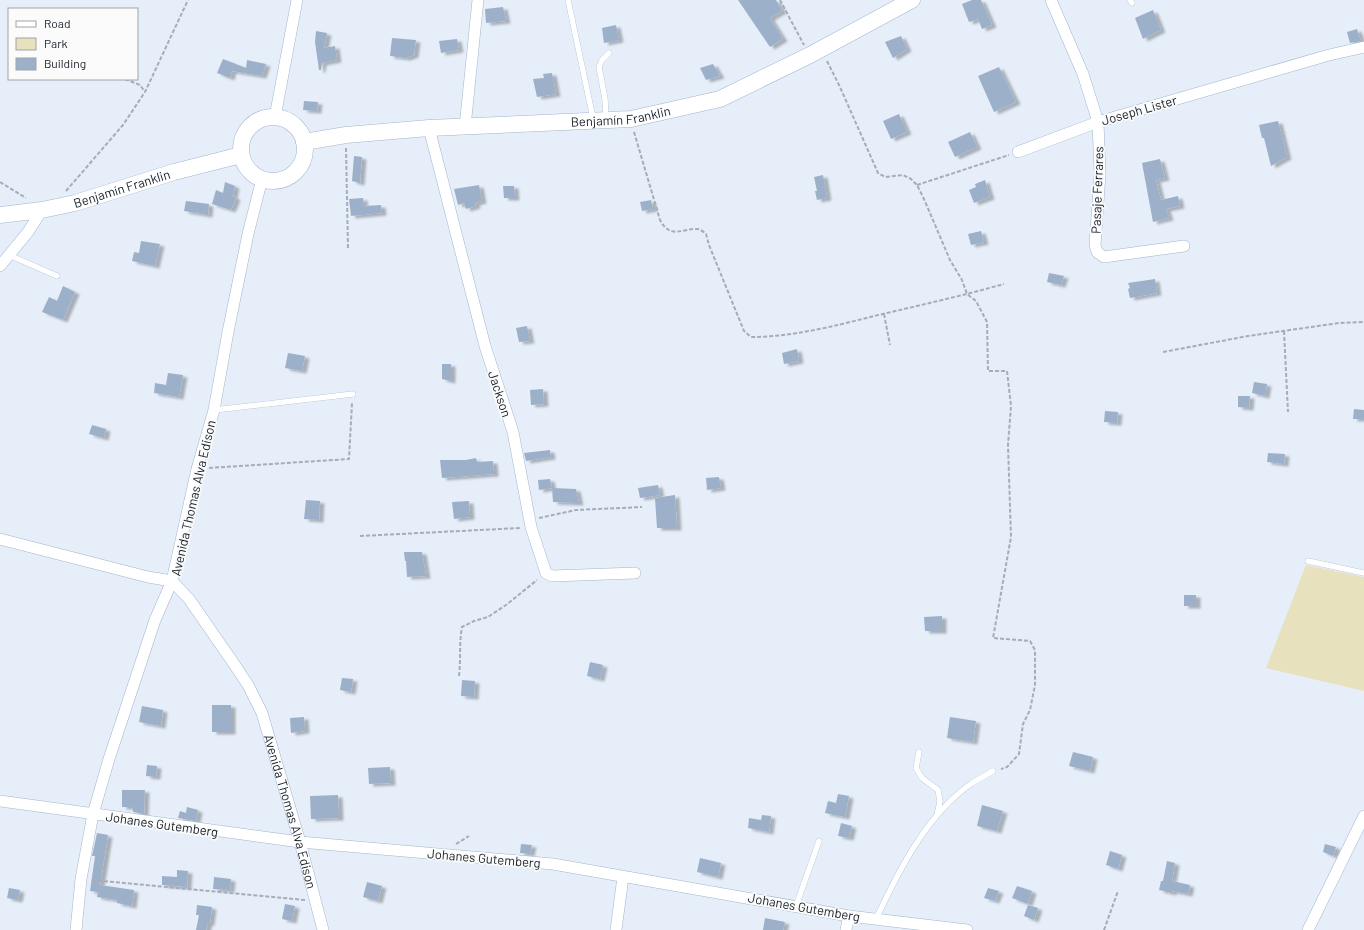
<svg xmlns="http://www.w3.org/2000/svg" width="1364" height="930" font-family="Barlow,sans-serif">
  <defs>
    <filter id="shadow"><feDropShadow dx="4.5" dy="2.5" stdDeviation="1" flood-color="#0004"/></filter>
  </defs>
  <rect width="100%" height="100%" fill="#e6eef9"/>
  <path fill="#e8e1be" d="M 1306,565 L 1364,577 L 1364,691 L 1266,668 Z"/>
  <path fill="#9db0ca" filter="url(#shadow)" d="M 738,0 L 776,0 L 782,11 L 770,18 L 783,39 L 770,47 Z
    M 972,0 L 981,0 L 992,25 L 982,29 L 978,19 L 969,22 L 962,4 Z
    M 503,7 L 506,21 L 486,23 L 485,9 Z
    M 1153,10 L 1161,30 L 1143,39 L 1135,18 Z
    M 616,25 L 619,40 L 604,43 L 602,28 Z
    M 1357,29 L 1361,41 L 1350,43 L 1347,32 Z
    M 316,31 L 327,33 L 324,48 L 335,46 L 337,60 L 322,63 L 321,70 L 319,70 L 315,42 Z
    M 901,36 L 907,49 L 893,58 L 885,42 Z
    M 392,38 L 416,40 L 414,55 L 406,58 L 390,56 Z
    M 457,39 L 459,50 L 441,53 L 439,41 Z
    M 223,59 L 246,68 L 247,60 L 266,64 L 262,76 L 232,71 L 230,78 L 217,73 Z
    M 713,64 L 720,76 L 706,80 L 700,68 Z
    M 999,67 L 1016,102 L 994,112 L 978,76 Z
    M 552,73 L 556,94 L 537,97 L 533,79 L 544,78 L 543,74 Z
    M 304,101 L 318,102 L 317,111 L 303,110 Z
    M 899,114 L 907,132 L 891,139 L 883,121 Z
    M 1278,121 L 1287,157 L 1271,166 L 1264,138 L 1262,138 L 1259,125 Z
    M 970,132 L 977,147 L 955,157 L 948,142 Z
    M 354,156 L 362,157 L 360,183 L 352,181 Z
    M 1160,159 L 1165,178 L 1156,180 L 1161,200 L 1178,196 L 1180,206 L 1166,209 L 1169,218 L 1153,222 L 1142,163 Z
    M 823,175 L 827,198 L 817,200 L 815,191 L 817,191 L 814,177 Z
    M 985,180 L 990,197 L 974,203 L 969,190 L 976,187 L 975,184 Z
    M 225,182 L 235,186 L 233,196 L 236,198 L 231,210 L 212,204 L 216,190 L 223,193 Z
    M 479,185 L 482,201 L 475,203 L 476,206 L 466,209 L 464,203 L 458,205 L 454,189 Z
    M 503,186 L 514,186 L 515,198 L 504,198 Z
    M 363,198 L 364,206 L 381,205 L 382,213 L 351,216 L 349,199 Z
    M 651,200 L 653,209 L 642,211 L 640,202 Z
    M 186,201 L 209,204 L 208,215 L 184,211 Z
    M 981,231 L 984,242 L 971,245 L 968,234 Z
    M 141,241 L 160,244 L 155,266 L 132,261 L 134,252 L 139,253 Z
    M 1049,273 L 1064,276 L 1061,285 L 1047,282 Z
    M 1155,279 L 1157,293 L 1130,298 L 1128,289 L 1130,288 L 1128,283 Z
    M 63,286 L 75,292 L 63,320 L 42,312 L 49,297 L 57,301 Z
    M 527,326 L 530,341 L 519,342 L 516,328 Z
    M 797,349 L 799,361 L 784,364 L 782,353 Z
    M 288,353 L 305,356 L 302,371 L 285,368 Z
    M 442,364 L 451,364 L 451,381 L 442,379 Z
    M 168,373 L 183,375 L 179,397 L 154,393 L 155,383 L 166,385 Z
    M 1254,382 L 1267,384 L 1265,396 L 1252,393 Z
    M 543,389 L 544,404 L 531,405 L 530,390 Z
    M 1238,396 L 1250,396 L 1249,408 L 1238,407 Z
    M 1354,409 L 1364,410 L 1364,419 L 1353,419 Z
    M 1105,411 L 1118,412 L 1117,423 L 1104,422 Z
    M 92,425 L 106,429 L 104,438 L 89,434 Z
    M 550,450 L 551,457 L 526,461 L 524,453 Z
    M 1268,453 L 1285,454 L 1284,464 L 1267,462 Z
    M 476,458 L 477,462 L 493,461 L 494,474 L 442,478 L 440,460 L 466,460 Z
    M 719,477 L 721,488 L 707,490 L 706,478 Z
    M 550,479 L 552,488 L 539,490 L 538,480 Z
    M 658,485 L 660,495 L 640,498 L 638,488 Z
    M 552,488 L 576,489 L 579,503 L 553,502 Z
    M 675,495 L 677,528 L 657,528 L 655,498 Z
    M 306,500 L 320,501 L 319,520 L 304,519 Z
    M 469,501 L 470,517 L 454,519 L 452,502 Z
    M 404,552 L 422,552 L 426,576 L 407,577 L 406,561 L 405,561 Z
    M 1184,595 L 1196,595 L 1196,606 L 1184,606 Z
    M 942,616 L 942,631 L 925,631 L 924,617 Z
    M 590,662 L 603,665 L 600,679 L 587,676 Z
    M 342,678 L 353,679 L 351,692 L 340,690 Z
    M 462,680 L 475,681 L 474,697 L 461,696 Z
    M 212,705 L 231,705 L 231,732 L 212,732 Z
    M 142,706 L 163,710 L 161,726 L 139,722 Z
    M 304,717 L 305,731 L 291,733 L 290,718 Z
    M 950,717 L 976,721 L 973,742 L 947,738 Z
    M 1073,752 L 1093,757 L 1090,771 L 1069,766 Z
    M 147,765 L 157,766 L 156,777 L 146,776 Z
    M 390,767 L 391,783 L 369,784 L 368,768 Z
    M 122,790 L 145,790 L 144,814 L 133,812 L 133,807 L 122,807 Z
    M 838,794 L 849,796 L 845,817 L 825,813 L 828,801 L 836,803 Z
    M 338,795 L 339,818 L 311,819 L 310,796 Z
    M 982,805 L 1003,811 L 997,831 L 977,826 Z
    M 187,807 L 198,810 L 196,821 L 178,818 L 180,811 L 186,813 Z
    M 762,815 L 771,816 L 769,832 L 748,828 L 749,818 L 761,820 Z
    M 841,823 L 852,826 L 849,838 L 838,836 Z
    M 97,833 L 108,835 L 100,885 L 134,890 L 132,906 L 117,903 L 117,900 L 97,897 L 98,892 L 90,891 L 95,856 L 92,856 Z
    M 521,844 L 532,845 L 530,854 L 520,853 Z
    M 1325,844 L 1336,847 L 1333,856 L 1323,852 Z
    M 1110,851 L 1122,855 L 1118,869 L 1106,865 Z
    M 700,858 L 721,863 L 718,877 L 697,872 Z
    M 1167,861 L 1175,863 L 1172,881 L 1190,885 L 1188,894 L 1172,891 L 1172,893 L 1159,890 L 1161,881 L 1163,881 Z
    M 177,870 L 188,871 L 187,887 L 162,885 L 162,876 L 177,877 Z
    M 214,877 L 231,879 L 230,890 L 213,889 Z
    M 367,882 L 382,886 L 378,901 L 363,897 Z
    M 1017,886 L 1032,891 L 1028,904 L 1012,898 Z
    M 9,888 L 20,890 L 18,900 L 7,898 Z
    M 988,888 L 999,891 L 995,901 L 984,898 Z
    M 285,904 L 295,906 L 292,921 L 282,919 Z
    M 197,905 L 212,907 L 210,923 L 208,923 L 206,930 L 196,930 L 199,915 L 196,915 Z
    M 1028,905 L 1038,908 L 1034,920 L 1024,916 Z
    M 765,918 L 785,922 L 783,930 L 763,930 Z"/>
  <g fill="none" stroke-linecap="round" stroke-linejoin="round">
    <defs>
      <path id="lane" d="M 568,0 L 593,118
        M 1130,0 L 1132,3
        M 606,118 L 605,99 L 599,67 L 602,60 L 609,53
        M 9,255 L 57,276
        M 214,410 L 353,394
        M 1308,561 L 1364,573
        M 919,752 L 916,768 L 922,778 L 938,790 L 940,801 L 937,815
        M 796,906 L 819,841
        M 876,919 C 899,870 927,814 972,783 C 979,779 986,775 993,771"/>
      <g id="street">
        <path d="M 1051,0 L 1083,74 L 1098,122 L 1100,174 L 1095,245 L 1097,252 L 1104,257 L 1184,246"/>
        <path d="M 275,117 L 297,0"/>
        <path d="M 465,127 L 478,0"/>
        <path d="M 429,128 L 485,346 L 513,432 L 531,527 L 546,573 L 552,576 L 635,573"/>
        <path d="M 1018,152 L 1098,122 L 1329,55 L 1364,47"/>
        <path id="s1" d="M 262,179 L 248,234 L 228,332 L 214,410 L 197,469 L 172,581 L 189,599 L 232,661 L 248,685 L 262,713 L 300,842 L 323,930"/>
        <path d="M 0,266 L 28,232 L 42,210"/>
        <path d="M 0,539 L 148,577 L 172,581 L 155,620 L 109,759 L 93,814 L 81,879 L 76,930"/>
        <path d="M 0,801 L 300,842 L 553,864 L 849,916 L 967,930"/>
        <path d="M 616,930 L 623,877"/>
        <path d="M 846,930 L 849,916"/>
        <path d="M 1308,930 L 1364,816"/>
      </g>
      <g id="secondary">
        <circle cx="273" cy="149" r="32"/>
        <path id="s2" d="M 304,142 L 346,135 L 429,128 L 631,119 L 720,99 L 810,55 L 912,0"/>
        <path id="s3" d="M 0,215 L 42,210 L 75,203 L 174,172 L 241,155"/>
      </g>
    </defs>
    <use href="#lane" stroke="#a2b5cf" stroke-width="6"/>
    <use href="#street" stroke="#a2b5cf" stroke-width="12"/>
    <use href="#secondary" stroke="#a2b5cf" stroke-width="17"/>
    <path stroke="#a6adb8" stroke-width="2" stroke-dasharray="4 2" stroke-linecap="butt" d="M 780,0 L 804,45
      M 827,61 L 840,87 L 878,173 L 885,177 L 903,175 L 911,179 L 917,185 L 924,199 L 950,260 L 962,280 L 967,294 L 976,301 L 987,322 L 988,371 L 1007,371 L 1011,406 L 1008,445 L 1011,537 L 993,638 L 1030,641 L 1035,650 L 1035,685 L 1030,710 L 1023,724 L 1019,754 L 1007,767 L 1001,769
      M 125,79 L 140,85 L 145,92
      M 634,132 L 660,220 C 671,240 682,228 698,229 C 701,230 704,232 706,234 L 709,245 L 744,331 L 751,337 C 792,337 835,326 874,316 C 917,306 961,296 1004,284
      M 346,148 L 348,249
      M 0,182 L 26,198
      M 917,185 L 1009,155
      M 66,191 L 123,125 L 145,92 L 188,0
      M 884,314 L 890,345
      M 1284,331 L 1288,412
      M 1163,352 L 1248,336 L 1339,323 L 1364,322
      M 209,468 L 349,459 L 352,403
      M 539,518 L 576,510 L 642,507
      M 360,536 L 520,528
      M 459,676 C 461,659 459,643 462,627 L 474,621 L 488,617 L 506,605 L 537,580
      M 456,844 L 469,836
      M 92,880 L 305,900
      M 1104,930 L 1118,891"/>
    <use href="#lane" stroke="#fff" stroke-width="5.5"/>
    <use href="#street" stroke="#fff" stroke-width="11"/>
    <use href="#secondary" stroke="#fff" stroke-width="16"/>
  </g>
  <g text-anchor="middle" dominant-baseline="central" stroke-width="3.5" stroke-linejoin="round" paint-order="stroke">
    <g font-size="13" fill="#181f29" stroke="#fbfbfb">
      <text transform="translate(1139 110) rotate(-16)">Joseph Lister</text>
      <text stroke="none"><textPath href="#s2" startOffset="318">Benjamín Franklin</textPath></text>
      <text stroke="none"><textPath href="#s3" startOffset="125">Benjamín Franklin</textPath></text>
      <text transform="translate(1097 190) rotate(-88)">Pasaje Ferrares</text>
      <text transform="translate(500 394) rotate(72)">Jackson</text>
      <text transform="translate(193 498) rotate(-77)">Avenida Thomas Alva Edison</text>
      <text stroke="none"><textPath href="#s1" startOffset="675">Avenida Thomas Alva Edison</textPath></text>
      <text transform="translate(162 824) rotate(8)">Johanes Gutemberg</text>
      <text transform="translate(484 858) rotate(5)">Johanes Gutemberg</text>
      <text transform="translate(804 907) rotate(10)">Johanes Gutemberg</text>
    </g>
  </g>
  <rect x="8" y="8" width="130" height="72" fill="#fbfbfb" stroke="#a0a3a7"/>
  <rect x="16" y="21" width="20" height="6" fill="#ffffff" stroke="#a0a3a7"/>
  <text x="44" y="28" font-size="12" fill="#181f29">Road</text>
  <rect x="16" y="38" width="20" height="12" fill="#e8e1be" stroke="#a0a3a7"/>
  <text x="44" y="48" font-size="12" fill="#181f29">Park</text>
  <rect x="16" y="58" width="20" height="12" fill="#9db0ca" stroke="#a0a3a7"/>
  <text x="44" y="68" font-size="12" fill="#181f29">Building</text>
</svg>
